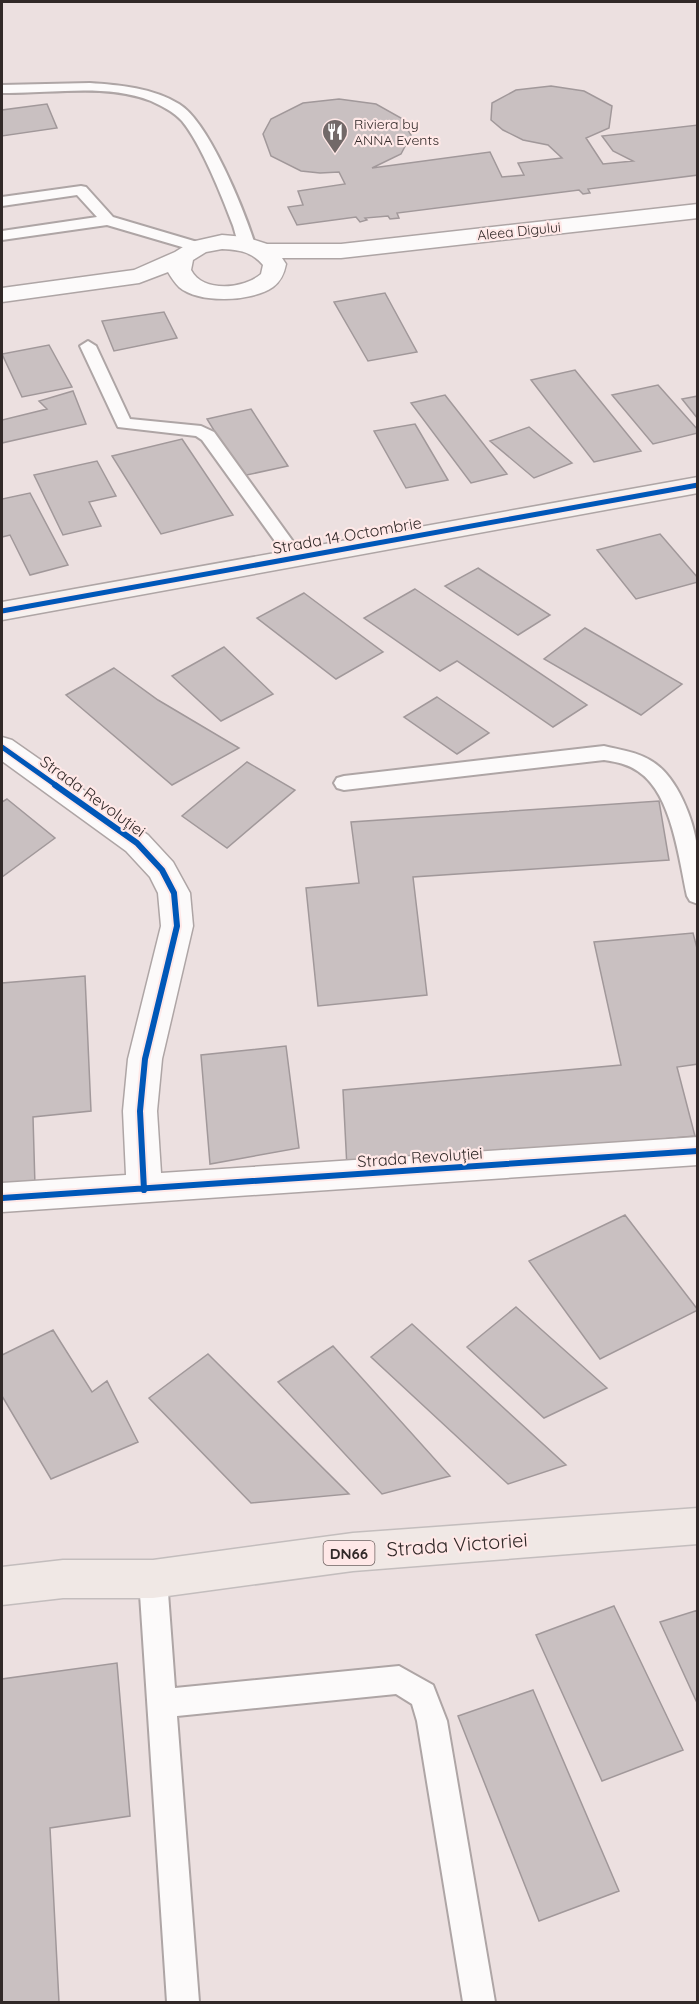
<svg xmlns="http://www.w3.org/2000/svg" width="699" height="2004" font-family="Quicksand,sans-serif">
  <rect width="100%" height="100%" fill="#ece0e0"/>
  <path fill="#c9c0c1" stroke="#a1989a" stroke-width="1.5" d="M 551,86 L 584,91 L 612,106 L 609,128 L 586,138 L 603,164 L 633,161 L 613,151 L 602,136 L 698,125 L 698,175 L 588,189 L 590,193 L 583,194 L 579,190 L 397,213 L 399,218 L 390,219 L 388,216 L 365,218 L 367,220 L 360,222 L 356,217 L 297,225 L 288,207 L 303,205 L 298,191 L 345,184 L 339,172 L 320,173 L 301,171 L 271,156 L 263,134 L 271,119 L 303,103 L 339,99 L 376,104 L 401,118 L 411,135 L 401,154 L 372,168 L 490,152 L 502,177 L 524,175 L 518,163 L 562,158 L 548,145 L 523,140 L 503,130 L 491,120 L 492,103 L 516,90 Z
    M 47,104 L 57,128 L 2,136 L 2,110 Z
    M 385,293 L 417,352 L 368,361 L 334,302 Z
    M 164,312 L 177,338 L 114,351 L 102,321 Z
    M 49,345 L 72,387 L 22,397 L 2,354 Z
    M 575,370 L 641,451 L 594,462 L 531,380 Z
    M 658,385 L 698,430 L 698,433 L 653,444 L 612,395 Z
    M 73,391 L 86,424 L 2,443 L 2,420 L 47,409 L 39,401 Z
    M 445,395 L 507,474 L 471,483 L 411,403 Z
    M 698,396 L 698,419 L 682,399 Z
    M 251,409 L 288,466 L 242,476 L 207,419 Z
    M 415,424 L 448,480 L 406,488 L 374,431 Z
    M 529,427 L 572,463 L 534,478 L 490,441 Z
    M 182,439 L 233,515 L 161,534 L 112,456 Z
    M 97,461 L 116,496 L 89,502 L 101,526 L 63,535 L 34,475 Z
    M 30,493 L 68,565 L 30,575 L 10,535 L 2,537 L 2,499 Z
    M 660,534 L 698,578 L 698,582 L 636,599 L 597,550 Z
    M 478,568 L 550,615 L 518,635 L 445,586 Z
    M 415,589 L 587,705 L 553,727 L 457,661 L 440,671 L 364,618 Z
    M 304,593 L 383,652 L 336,679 L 257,618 Z
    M 585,628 L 682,684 L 641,715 L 544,659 Z
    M 224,647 L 273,694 L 221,721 L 172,676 Z
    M 114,668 L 158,700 L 239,748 L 172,785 L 66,695 Z
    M 437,697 L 489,733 L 457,754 L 404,717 Z
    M 247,762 L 295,790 L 227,848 L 182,816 Z
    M 7,799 L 55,838 L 2,877 L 2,802 Z
    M 659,801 L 669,860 L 413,877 L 427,995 L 318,1006 L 306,888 L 359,883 L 351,822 Z
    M 693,933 L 698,952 L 698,1064 L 677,1067 L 695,1136 L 347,1168 L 343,1090 L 621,1065 L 594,942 Z
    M 85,976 L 91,1111 L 33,1117 L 35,1186 L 2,1189 L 2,983 Z
    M 286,1046 L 299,1148 L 210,1164 L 201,1055 Z
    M 625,1215 L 698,1310 L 600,1359 L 529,1261 Z
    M 516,1307 L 607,1388 L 544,1418 L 467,1347 Z
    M 412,1324 L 566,1465 L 508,1484 L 371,1357 Z
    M 53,1330 L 92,1392 L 107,1381 L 138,1442 L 51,1479 L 2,1396 L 2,1355 Z
    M 333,1346 L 450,1476 L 382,1494 L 278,1382 Z
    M 208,1354 L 349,1494 L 251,1503 L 149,1398 Z
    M 614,1606 L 683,1750 L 602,1781 L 536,1635 Z
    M 698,1610 L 698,1705 L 660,1622 Z
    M 117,1663 L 130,1816 L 50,1828 L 59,2002 L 2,2002 L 2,1679 Z
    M 533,1690 L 619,1891 L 539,1921 L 458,1716 Z"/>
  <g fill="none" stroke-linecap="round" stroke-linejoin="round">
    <defs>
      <path id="lane" d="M 90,83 C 120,85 153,88 179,104 C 209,122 244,210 255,244 L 252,247 L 247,249 C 236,246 236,232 232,223 C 221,194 201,144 182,121 C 174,112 162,106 151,101 C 105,83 50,94 2,93 L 2,85 Z
        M 81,186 L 86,187 L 113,217 L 204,244 L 207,247 L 199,252 L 107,225 L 2,240 L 2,231 L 97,217 L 77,195 L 2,206 L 2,197 Z
        M 88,341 L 96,346 L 130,419 L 201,426 L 214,432 L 302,554 L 305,558 L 302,562 L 290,562 L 202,440 L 196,436 L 118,427 L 80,346 Z
        M 604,746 C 621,750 638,752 653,762 C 677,777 694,820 697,847 C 699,865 698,885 698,904 L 690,901 L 687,896 C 679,860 672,794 639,772 C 628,764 617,762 604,760 L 344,790 L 337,788 L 334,783 L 337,778 L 344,776 Z
        M 153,1566 L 163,1570 L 167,1579 L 175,1688 L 399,1666 L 433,1685 L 447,1721 L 495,2002 L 463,2002 L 417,1721 L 412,1704 L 396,1694 L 177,1716 L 199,2002 L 167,2002 L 139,1579 L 143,1570 Z"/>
      <path id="street" d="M 698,204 L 698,218 L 341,258 L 282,258 L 286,264 C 284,274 281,281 273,287 C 252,302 199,304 179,287 C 175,283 171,277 168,272 L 139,283 L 2,302 L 2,288 L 134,270 L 175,252 L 191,242 L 222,235 L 245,237 L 267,244 L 341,244 ZM 222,249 C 239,250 251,251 263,265 L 261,274 C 244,289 203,293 191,270 L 193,260 L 206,252 Z
        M 2,737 L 12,740 L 148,835 L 173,862 L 190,893 L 193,926 L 162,1059 L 157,1111 L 161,1173 L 698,1137 L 698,1165 L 2,1212 L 2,1183 L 126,1175 L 123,1111 L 128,1059 L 161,926 L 158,893 L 150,877 L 126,851 L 2,761 Z"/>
      <path id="secondary" d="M 698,477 L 698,493 L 2,620 L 2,602 Z"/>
      <path id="primary" d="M 698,1508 L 698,1544 L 353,1571 L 153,1598 L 63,1598 L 2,1605 L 2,1567 L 63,1560 L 153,1560 L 353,1533 Z"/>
    </defs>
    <use href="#lane" stroke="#aea5a5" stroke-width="4"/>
    <use href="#street" stroke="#aea5a5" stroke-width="3"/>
    <use href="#secondary" stroke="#aea5a5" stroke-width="3"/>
    <use href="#primary" stroke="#c3bdbd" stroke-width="3"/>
    <use href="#lane" fill="#fcfafa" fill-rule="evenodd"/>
    <use href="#street" fill="#fcfafa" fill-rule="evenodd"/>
    <use href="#secondary" fill="#f6f1ef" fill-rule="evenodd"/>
    <use href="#primary" fill="#f0e8e5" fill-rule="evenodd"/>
    <defs>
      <path id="cycleway-far1" d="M 2,611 L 698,485
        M 2,747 L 57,786"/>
      <path id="cycleway" d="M 55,785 L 137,843 L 162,870 L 174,893 L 177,926 L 145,1059 L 140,1111 L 144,1190
        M 2,1198 L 698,1151"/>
    </defs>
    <use href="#cycleway-far1" stroke="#ffe8e7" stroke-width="8"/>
    <use href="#cycleway" stroke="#ffe8e7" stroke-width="10"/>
    <use href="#cycleway-far1" stroke="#0057b8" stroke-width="5"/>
    <use href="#cycleway" stroke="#0057b8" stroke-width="6"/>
  </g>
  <defs>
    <symbol id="restaurant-pin" viewBox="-11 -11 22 30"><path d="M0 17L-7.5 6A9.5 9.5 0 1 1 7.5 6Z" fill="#726968" stroke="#ffe8e7"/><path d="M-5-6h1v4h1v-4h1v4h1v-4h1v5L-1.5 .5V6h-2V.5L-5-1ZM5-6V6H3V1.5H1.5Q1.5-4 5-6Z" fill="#fff"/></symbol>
  </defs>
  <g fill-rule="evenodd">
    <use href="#restaurant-pin" x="320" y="117" width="30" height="40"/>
  </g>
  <g text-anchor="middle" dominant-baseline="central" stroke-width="4.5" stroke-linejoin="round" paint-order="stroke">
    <g font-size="14" fill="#312928" stroke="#ffe8e7" text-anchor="start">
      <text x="354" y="124">Riviera by<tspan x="354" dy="16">ANNA Events</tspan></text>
    </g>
    <g font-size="14" fill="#312928" stroke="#ffe8e7">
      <text transform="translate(519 231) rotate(-6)">Aleea Digului</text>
    </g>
    <rect fill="#ffe8e7" stroke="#6f6261" stroke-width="1.5" x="323.5" y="1541" width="51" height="24" rx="4.5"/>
    <g font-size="15" font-weight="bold" fill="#312928">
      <text x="349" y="1553">DN66</text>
    </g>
    <g font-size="16" fill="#312928" stroke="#ffe8e7">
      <text transform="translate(347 535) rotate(-10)">Strada 14 Octombrie</text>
      <text transform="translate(93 796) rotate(36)">Strada Revoluției</text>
      <text transform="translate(420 1157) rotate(-4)">Strada Revoluției</text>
    </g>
    <g font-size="20" fill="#312928" stroke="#ffe8e7">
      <text transform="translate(457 1544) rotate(-4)">Strada Victoriei</text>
    </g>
  </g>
  <rect width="699" height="2004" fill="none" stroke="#312928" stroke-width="6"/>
</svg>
